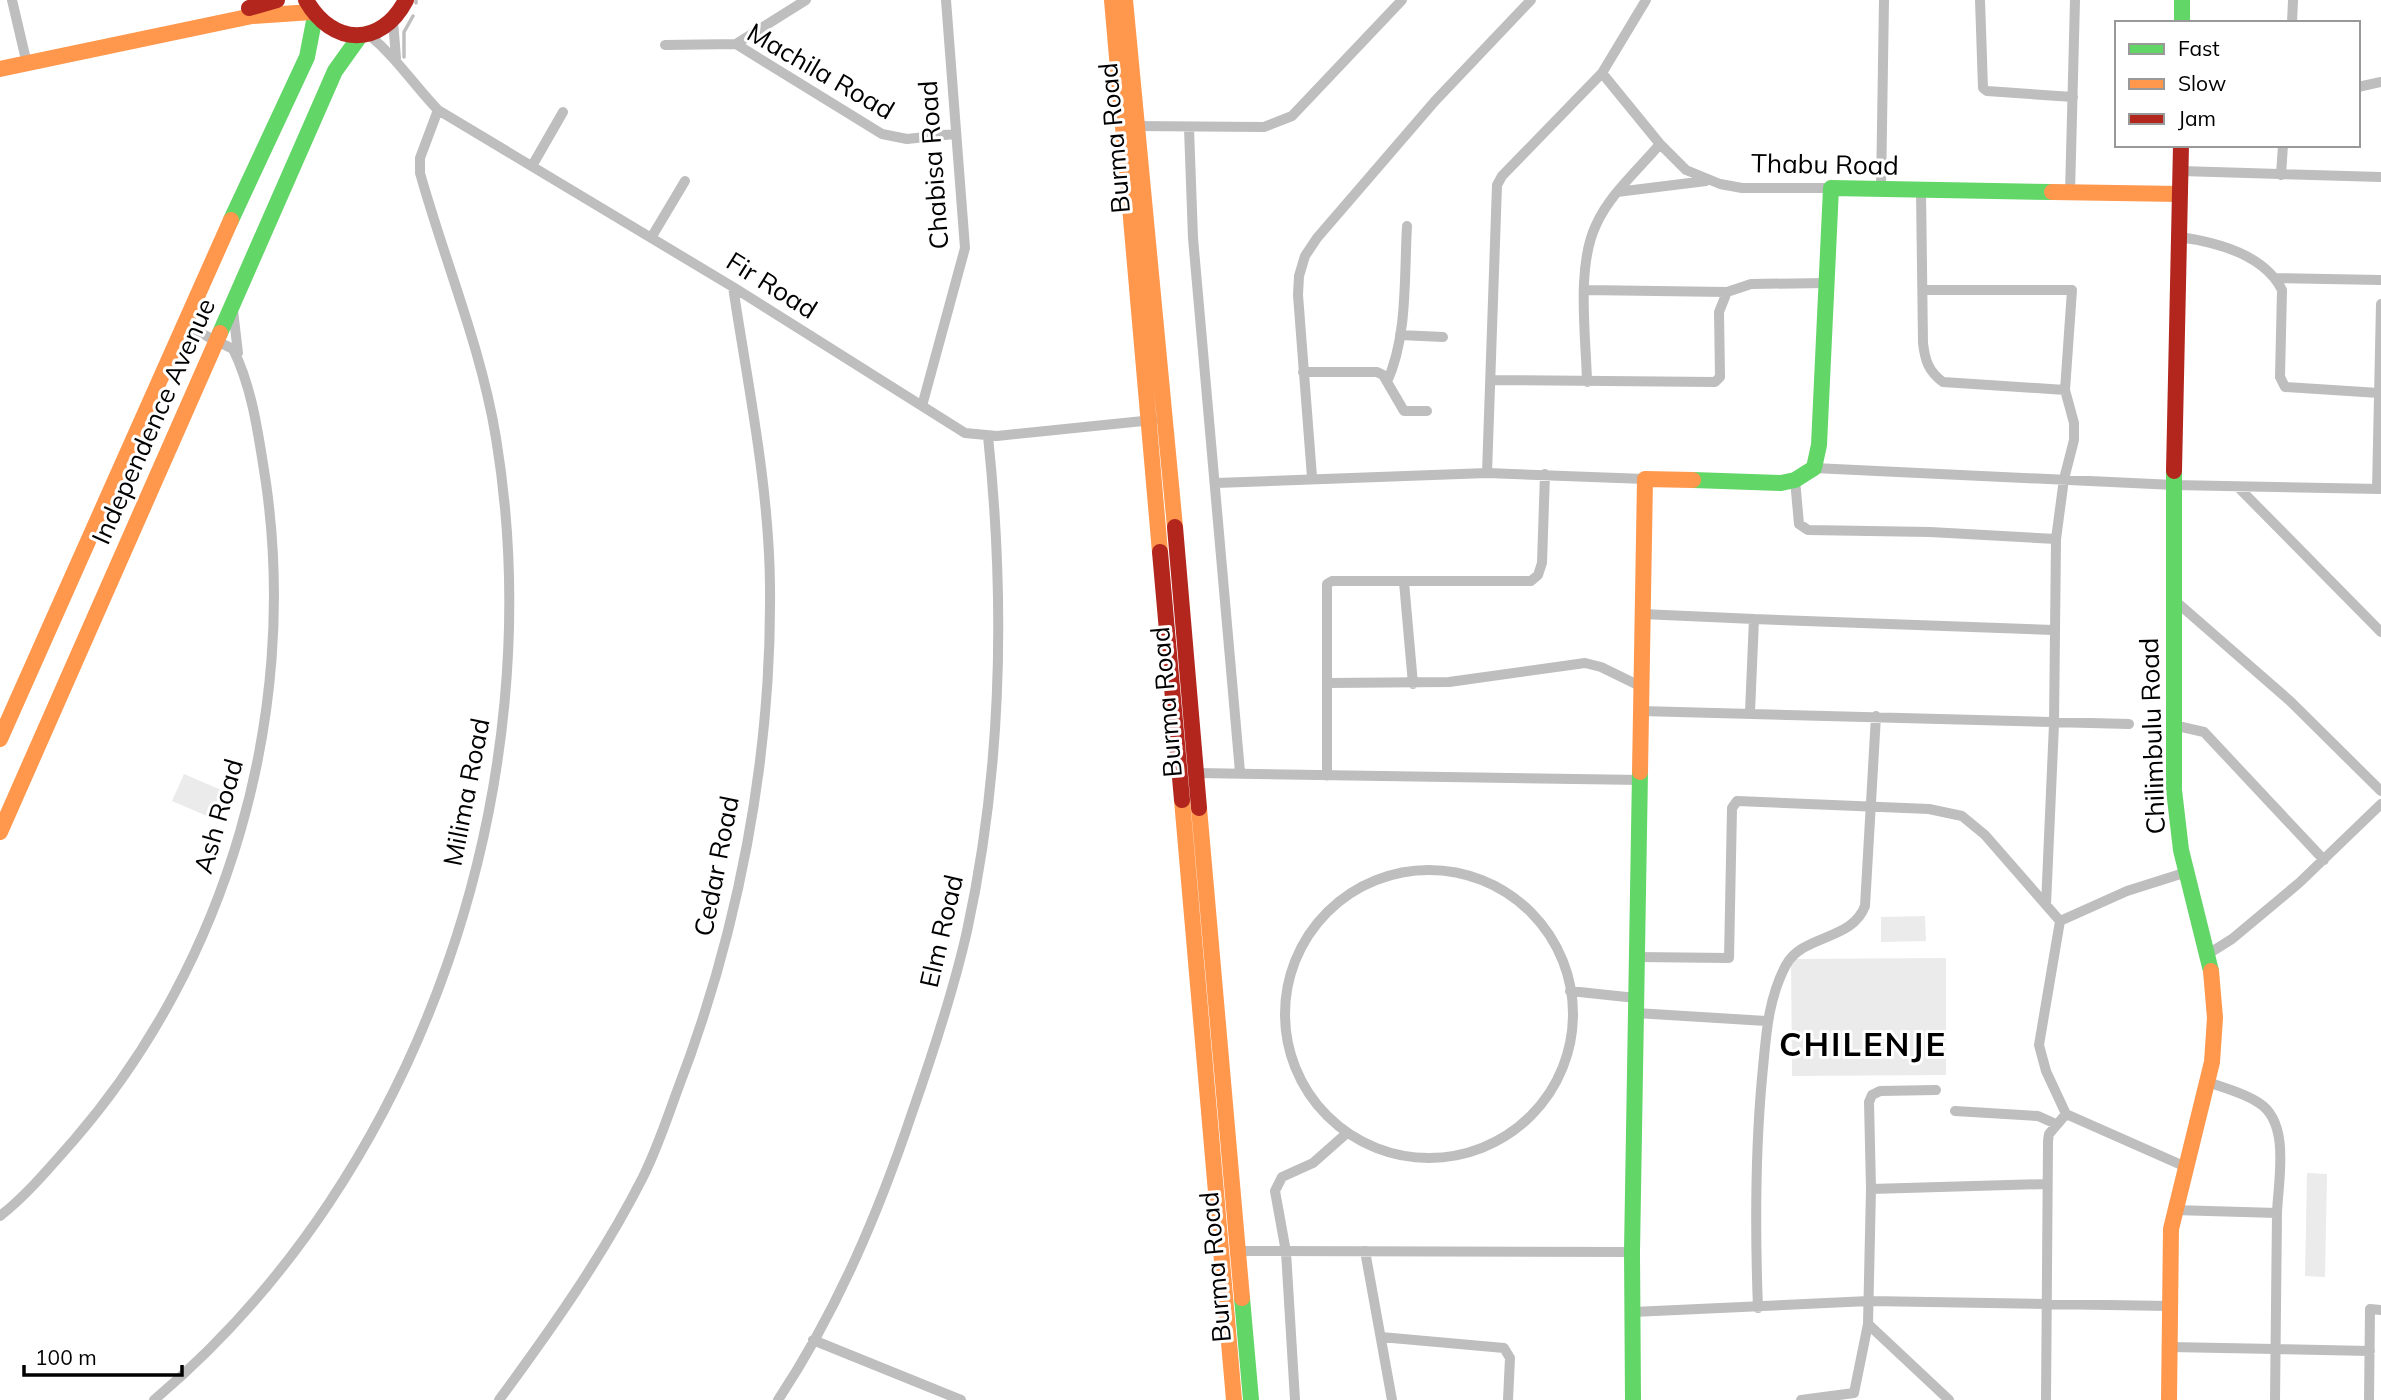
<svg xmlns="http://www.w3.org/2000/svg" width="2381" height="1400" font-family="Mulish,sans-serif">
  <rect width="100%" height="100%" fill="#fff"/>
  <path fill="#ebebeb" d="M 184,774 L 226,792 L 214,819 L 172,801 Z
    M 1925,916 L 1926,941 L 1881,942 L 1881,917 Z
    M 1946,958 L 1946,1075 L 1792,1076 L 1791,959 Z
    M 2307,1173 L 2327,1174 L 2325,1277 L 2305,1276 Z"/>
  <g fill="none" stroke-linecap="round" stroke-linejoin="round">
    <path stroke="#bebebe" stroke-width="3.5" d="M 416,3 L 416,0
      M 404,57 L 404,32 L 413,16"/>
    <path stroke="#bebebe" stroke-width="10" d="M 12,0 L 27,64
      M 1646,0 L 1602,73 L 1660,144 L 1686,170 L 1720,184 L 1742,188 L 1831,188
      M 1980,0 L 1983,88 L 1987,91 L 2073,97
      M 393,21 L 396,58
      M 2292,23 L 2293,0
      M 369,35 C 397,58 413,84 438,110 L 733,287 L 965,433 L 997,436 L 1153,420
      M 736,44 L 806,0
      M 665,45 L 736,44 L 882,134 L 907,139 L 954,134
      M 2358,87 L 2381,82
      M 1132,126 L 1264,127 L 1292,116 L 1402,0
      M 1189,128 L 1193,238 L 1240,772
      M 532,166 L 563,112
      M 2181,171 L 2381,177
      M 2281,175 L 2283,145
      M 1881,190 L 1884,0
      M 1921,191 L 1923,343 C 1925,360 1928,371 1943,382 L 2065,390 L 2074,423 L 2074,440 L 2064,479 L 2056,539 L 2054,724 L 2046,905
      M 1617,192 L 1706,181
      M 2070,193 L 2075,0
      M 2179,237 C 2216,242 2264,254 2282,290 L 2280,377 L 2285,387 L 2379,393
      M 651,238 L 685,181
      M 2276,278 L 2381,280
      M 1585,290 L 1727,292
      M 1923,290 L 2072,290 L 2065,390
      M 233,310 L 238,353
      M 1400,335 L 1443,337
      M 1303,372 L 1377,372 L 1383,375 L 1404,411 L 1427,411
      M 1492,380 L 1715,382 L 1720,377 L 1719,312 L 1727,292 L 1751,284 L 1826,283
      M 1387,382 C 1408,336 1404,276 1407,226
      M 1587,382 C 1586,336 1576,267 1596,225 C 1610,194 1638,170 1660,144
      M 922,406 L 965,248 L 946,0
      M 1814,468 L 2174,485 L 2381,489
      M 1487,473 L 1497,185 L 1502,176 L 1602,73
      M 1312,477 L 1298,295 L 1299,276 L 1305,256 L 1317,238 L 1435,101 L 1531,0
      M 1795,480 L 1799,524 L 1808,530 L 1930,532 L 2056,539
      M 1216,483 L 1487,473 L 1645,479
      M 2238,487 L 2381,632
      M 2377,489 L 2381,304
      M 1404,582 L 1413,684
      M 2173,599 L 2290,701 L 2381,791
      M 1642,614 L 1754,619 L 1750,712
      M 1754,619 L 2053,630
      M 1327,683 L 1449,682 L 1585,663 L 1601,667 L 1642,687
      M 1641,711 L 2129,724
      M 2173,725 L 2204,732 L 2324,860
      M 1197,773 L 1642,780
      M 1327,776 L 1327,584 L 1332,581 L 1531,581 L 1538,575 L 1542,563 L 1545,474
      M1285 1014a144 144 0 1 1 288 0a144 144 0 1 1-288 0Z
      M 2060,921 L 2127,891 L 2187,872
      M 2208,954 L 2232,939 L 2299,883 L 2381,804
      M 1637,957 L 1729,958 L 1732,808 L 1737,801 L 1929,809 L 1962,816 L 1985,835 L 2060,921 L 2039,1045 L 2046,1071 L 2066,1114 L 2186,1167
      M 1570,991 L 1636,998
      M 1636,1013 L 1766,1021
      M 2208,1082 C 2224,1088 2245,1093 2259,1103 C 2291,1123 2278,1182 2277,1213
      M 1936,1090 L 1880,1091 L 1872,1095 L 1869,1102 L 1871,1189 L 1868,1324 L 1949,1400
      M 1955,1111 L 2038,1116 L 2056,1124
      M 1871,1189 L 2047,1184
      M 2174,1210 L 2277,1213 L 2275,1400
      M 0,1216 C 27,1195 51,1166 74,1140 C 228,962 299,715 266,483 C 259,439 253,389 233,349 L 182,324
      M 1238,1251 L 1632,1252
      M 1365,1251 L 1392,1400
      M 1758,1308 C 1755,1230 1755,1155 1762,1078 C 1766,1038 1767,1001 1786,965 C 1803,934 1852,941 1865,906 L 1876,716
      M 1633,1312 L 1869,1301 L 2169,1306
      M 1381,1337 L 1504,1348 L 1510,1358 L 1508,1400
      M 813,1340 L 961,1400
      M 2170,1347 L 2370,1351
      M 154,1400 C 424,1173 553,783 496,438 C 481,347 445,262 420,173 L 420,158 L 438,110
      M 499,1400 C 552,1328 603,1256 643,1177 C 656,1151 666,1122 676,1094 C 738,934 772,758 770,586 C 769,486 748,386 733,287
      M 778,1400 C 837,1311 878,1214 912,1113 C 933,1053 953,993 967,931 C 1002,771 1005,599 988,436
      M 1295,1400 L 1286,1252 L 1275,1191 L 1282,1177 L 1313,1163 L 1347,1133
      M 1801,1400 L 1854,1393 L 1868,1324
      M 2046,1400 L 2048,1141 L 2049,1134 L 2066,1114
      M 2369,1400 L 2370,1309 L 2381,1310"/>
    <path stroke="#63d668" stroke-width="16" d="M 2182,0 L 2182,23
      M 231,220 L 307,57 L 315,16
      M 220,333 L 335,71 L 360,36
      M 2174,471 L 2174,790 L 2181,850 L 2211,971
      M 1693,480 L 1781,483 L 1795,480 L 1814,468 L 1819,445 L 1831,188 L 2052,192
      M 1242,1298 L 1251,1400
      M 1633,1400 L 1632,1252 L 1640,772"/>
    <path stroke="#ff974d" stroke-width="16" d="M 1112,0 L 1160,552
      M 1125,0 L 1175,527
      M 0,69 L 252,16 L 312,12
      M 2052,192 L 2180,194
      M 0,739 L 231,220
      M 1640,772 L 1645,479 L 1693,480
      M 1182,800 L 1234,1400
      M 1199,808 L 1242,1298
      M 0,832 L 220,333
      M 2169,1400 L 2171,1229 L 2212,1062 L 2215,1018 L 2211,971"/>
    <path stroke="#b3261e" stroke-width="16" d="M 306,0 C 332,46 381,48 406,0
      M 249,8 L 277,0
      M 2174,471 L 2181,145
      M 1175,527 L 1199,808
      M 1160,552 L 1182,800"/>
  </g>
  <g text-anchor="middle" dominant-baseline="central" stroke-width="6" stroke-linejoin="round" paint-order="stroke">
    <g font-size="26" fill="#000" stroke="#fff">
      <text transform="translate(821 71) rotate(30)">Machila Road</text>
      <text transform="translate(1114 138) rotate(-95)">Burma Road</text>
      <text transform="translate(1825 164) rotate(1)">Thabu Road</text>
      <text transform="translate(933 165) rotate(-94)">Chabisa Road</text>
      <text transform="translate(772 285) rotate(32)">Fir Road</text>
      <text transform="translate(153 421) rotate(-66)">Independence Avenue</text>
      <text transform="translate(1166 702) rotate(-95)">Burma Road</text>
      <text transform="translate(2152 736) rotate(-92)">Chilimbulu Road</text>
      <text transform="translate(466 792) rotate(-79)">Milima Road</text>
      <text transform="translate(218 816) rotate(-74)">Ash Road</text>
      <text transform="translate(716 866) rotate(-79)">Cedar Road</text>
      <text transform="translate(941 931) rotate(-77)">Elm Road</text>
      <text transform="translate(1215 1267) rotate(-95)">Burma Road</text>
    </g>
    <g font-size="33" font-weight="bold" letter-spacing="2" fill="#000" stroke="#fff">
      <text x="1863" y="1043">CHILENJE</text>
    </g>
  </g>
  <rect x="2115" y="21" width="245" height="126" fill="#ffffff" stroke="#999999" stroke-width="2"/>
  <rect x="2129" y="44" width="35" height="10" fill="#63d668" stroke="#999999" stroke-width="2"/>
  <text x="2178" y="56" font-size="21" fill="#000000">Fast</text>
  <rect x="2129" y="79" width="35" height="10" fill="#ff974d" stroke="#999999" stroke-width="2"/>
  <text x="2178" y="91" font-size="21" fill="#000000">Slow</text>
  <rect x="2129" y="114" width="35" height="10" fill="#b3261e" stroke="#999999" stroke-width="2"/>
  <text x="2178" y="126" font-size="21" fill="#000000">Jam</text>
  <path d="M24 1365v10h158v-10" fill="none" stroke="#000000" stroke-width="3.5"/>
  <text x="35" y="1365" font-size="21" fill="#000000" stroke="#ffffff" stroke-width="5" paint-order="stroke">100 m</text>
</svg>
